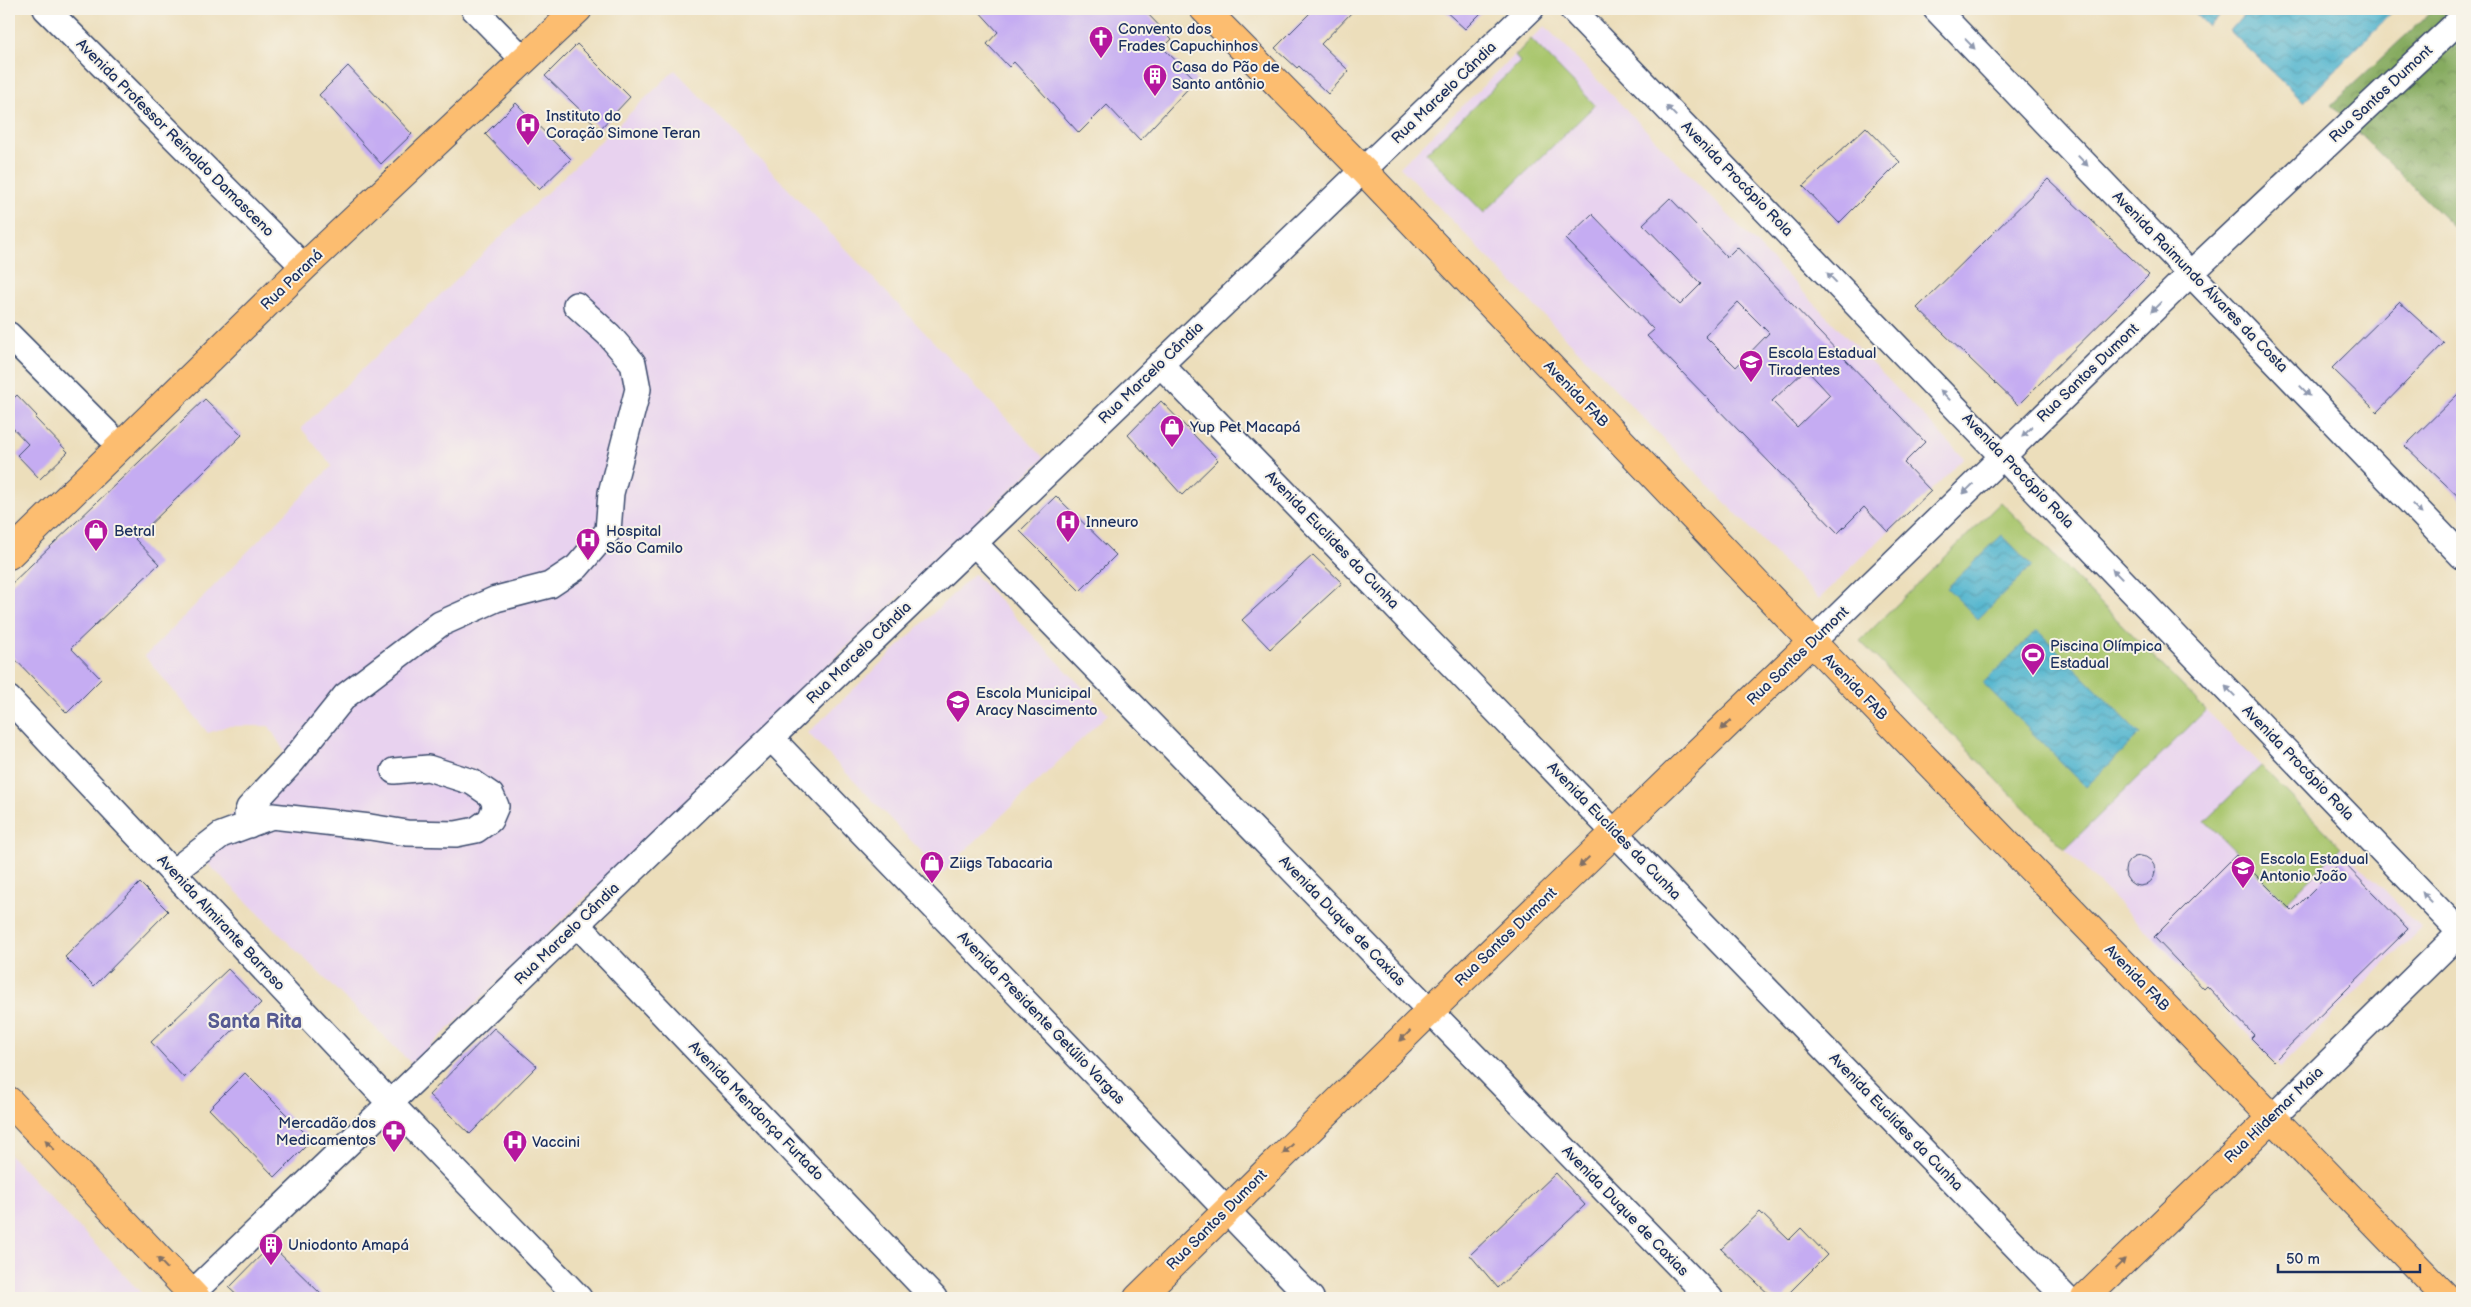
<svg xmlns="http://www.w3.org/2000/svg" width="2471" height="1307" font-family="'Balsamiq Sans',sans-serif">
  <defs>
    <pattern id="forest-crowns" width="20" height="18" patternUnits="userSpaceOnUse" patternTransform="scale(1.25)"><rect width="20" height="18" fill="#86ab60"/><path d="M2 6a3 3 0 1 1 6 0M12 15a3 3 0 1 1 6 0" fill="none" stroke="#6d8c52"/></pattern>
    <pattern id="water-waves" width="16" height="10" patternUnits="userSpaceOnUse" patternTransform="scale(1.25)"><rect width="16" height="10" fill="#50b4ce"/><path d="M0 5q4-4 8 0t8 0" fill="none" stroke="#4293aa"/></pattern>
  </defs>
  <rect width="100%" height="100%" fill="#f7f3e8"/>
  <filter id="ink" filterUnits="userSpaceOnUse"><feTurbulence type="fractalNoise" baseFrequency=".02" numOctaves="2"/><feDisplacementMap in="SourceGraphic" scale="10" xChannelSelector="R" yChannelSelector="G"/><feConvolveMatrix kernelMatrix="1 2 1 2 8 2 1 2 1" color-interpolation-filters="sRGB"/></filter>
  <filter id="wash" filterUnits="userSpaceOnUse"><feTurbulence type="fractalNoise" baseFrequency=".0096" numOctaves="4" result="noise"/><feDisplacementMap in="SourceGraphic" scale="20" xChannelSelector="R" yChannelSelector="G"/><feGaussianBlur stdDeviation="1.12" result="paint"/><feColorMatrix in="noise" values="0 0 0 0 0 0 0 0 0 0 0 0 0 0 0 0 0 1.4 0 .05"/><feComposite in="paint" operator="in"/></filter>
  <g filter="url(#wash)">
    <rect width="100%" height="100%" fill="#ecdebb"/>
    <path fill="#e8d2ef" d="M 1545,26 L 1964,458 L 1819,599 L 1400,167 Z
      M 675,70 L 1044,458 L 412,1064 L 194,850 L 290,761 L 269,726 L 227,726 L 208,733 L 145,656 L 332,466 L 301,428 Z
      M 974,574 L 1108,714 L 942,873 L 808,733 Z
      M 2206,710 L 2421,928 L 2280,1067 L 2065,849 Z
      M 9,1154 L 144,1296 L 142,1298 L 9,1298 Z"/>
    <path fill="#a9c66d" stroke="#627a66" d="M 1531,39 L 1595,105 L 1484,213 L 1426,153 L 1520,62 L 1515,56 Z
      M 2001,502 L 2206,710 L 2065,849 L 1860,641 Z
      M 2261,766 L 2341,847 L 2286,902 L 2205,821 Z"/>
    <path fill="url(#forest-crowns)" stroke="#506d5f" d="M 2434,9 L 2462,9 L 2462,224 L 2456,230 L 2331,105 Z"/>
    <path fill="url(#water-waves)" stroke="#367296" d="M 2191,9 L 2228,9 L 2208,26 Z
      M 2249,9 L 2395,9 L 2304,102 L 2230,31 Z
      M 2002,535 L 2032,566 L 1978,619 L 1947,588 Z
      M 2037,630 L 2140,734 L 2086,787 L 1983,683 Z"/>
    <g id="blocks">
      <path fill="#c5acf2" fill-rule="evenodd" d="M 977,9 L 1143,9 L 1172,39 L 1163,48 L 1196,80 L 1140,140 L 1107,105 L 1079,133 L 1014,62 L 1009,67 L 987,44 L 998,32 Z
        M 1314,9 L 1355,9 L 1321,44 L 1349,71 L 1328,94 L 1299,66 L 1297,68 L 1275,48 Z
        M 1443,9 L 1485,9 L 1465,29 Z
        M 577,44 L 630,97 L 600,129 L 545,76 Z
        M 348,66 L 412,134 L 381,164 L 319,95 Z
        M 516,103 L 571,159 L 539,190 L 485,134 Z
        M 1866,127 L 1900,162 L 1839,223 L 1803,186 Z
        M 2048,179 L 2149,275 L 2018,405 L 1917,308 Z
        M 1670,198 L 1727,257 L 1737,247 L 1925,442 L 1904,463 L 1931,491 L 1888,532 L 1864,507 L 1838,533 L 1647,336 L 1654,330 L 1566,239 L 1592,214 L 1680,305 L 1701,284 L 1643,224 ZM 1738,302 L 1769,333 L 1736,367 L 1705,336 ZM 1806,369 L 1830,395 L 1797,427 L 1772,401 Z
        M 2399,302 L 2444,343 L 2377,412 L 2332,368 Z
        M 2462,390 L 2462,500 L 2405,446 Z
        M 17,395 L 37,416 L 35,418 L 68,452 L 40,479 L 17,455 L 28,444 L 9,424 L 9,403 Z
        M 205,399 L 242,435 L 135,539 L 159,564 L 71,648 L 101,679 L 67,713 L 9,653 L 9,586 Z
        M 1161,401 L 1218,460 L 1182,495 L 1128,435 Z
        M 1056,496 L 1116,555 L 1080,591 L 1020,531 Z
        M 1313,555 L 1342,583 L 1270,649 L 1242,620 Z
        M 2236,855 L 2292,911 L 2342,861 L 2408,929 L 2274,1061 L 2251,1038 L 2254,1035 L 2207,986 L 2204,989 L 2154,937 Z
        M2125 871a15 15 0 1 1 30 0a15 15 0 1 1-30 0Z
        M 140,883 L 168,911 L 94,986 L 65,957 Z
        M 228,969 L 261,1003 L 184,1078 L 151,1042 Z
        M 494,1028 L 537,1066 L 470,1134 L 429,1095 Z
        M 245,1073 L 312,1140 L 275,1177 L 209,1109 Z
        M 1556,1173 L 1585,1205 L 1498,1288 L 1470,1255 Z
        M 1760,1212 L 1789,1240 L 1801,1228 L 1827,1255 L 1784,1298 L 1773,1298 L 1721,1249 Z
        M 271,1245 L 325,1298 L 240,1298 L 229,1288 Z"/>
    </g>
  </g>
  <g filter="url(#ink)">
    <use href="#blocks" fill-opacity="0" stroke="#3a496c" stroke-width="1"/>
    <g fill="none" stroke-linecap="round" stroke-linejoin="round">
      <defs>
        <path id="minor" d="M 46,9 L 304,267
          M 474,9 L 524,60
          M 1572,9 L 2462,934
          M 1936,9 L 2462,556
          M 9,335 L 120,446
          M 1160,364 L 2066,1298
          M 974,543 L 1710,1298
          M 1812,642 L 2191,273 L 2462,18
          M 9,699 L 390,1103 L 579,1298
          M 771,738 L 1311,1298
          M 249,825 L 247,814 L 249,808 L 292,762 L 345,696 L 440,624 L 496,599 L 550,585 L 577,567 L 608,531 L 611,493 L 638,389 L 633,363 L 609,335 L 576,305
          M 173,872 L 221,835 L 272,816 L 370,827 L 407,833 L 456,834 L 476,830 L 490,820 L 496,806 L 491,795 L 472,782 L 428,768 L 394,771
          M 577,924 L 934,1298
          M 2272,1118 L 2462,931
          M 187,1298 L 1531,9"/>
        <path id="major" d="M 1204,9 L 1363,170 L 1812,642 L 2447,1298
          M 9,555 L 304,267 L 578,9
          M 9,1101 L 196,1298
          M 1138,1298 L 1430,1011 L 1812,642
          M 2085,1298 L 2272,1118"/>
      </defs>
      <use href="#minor" stroke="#3a496c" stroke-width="28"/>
      <use href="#major" stroke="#3a496c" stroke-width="30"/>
      <use href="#minor" stroke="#fff" stroke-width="25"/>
      <use href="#major" stroke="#fcbd6f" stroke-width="28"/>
    </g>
    <defs><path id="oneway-solid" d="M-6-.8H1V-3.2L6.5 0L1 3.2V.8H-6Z" transform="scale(1.25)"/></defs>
    <g fill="#8d97ae">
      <use href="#oneway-solid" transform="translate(1970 44) rotate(46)"/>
      <use href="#oneway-solid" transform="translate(1671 111) rotate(-134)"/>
      <use href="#oneway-solid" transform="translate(2083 161) rotate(46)"/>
      <use href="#oneway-solid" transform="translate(1832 278) rotate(-134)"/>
      <use href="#oneway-solid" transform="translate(2156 307) rotate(136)"/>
      <use href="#oneway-solid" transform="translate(2305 391) rotate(46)"/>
      <use href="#oneway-solid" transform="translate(1945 395) rotate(-134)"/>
      <use href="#oneway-solid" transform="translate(2027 432) rotate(136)"/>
      <use href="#oneway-solid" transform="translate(1968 489) rotate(136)"/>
      <use href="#oneway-solid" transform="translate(2417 509) rotate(46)"/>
      <use href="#oneway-solid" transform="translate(2117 574) rotate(-134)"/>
      <use href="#oneway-solid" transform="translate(2230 691) rotate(-134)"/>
      <use href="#oneway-solid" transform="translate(2427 897) rotate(-134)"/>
    </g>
    <g fill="#806f66">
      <use href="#oneway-solid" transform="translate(1726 725) rotate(136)"/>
      <use href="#oneway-solid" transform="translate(1584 862) rotate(136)"/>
      <use href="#oneway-solid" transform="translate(1405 1036) rotate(136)"/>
      <use href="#oneway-solid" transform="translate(50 1145) rotate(-133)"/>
      <use href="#oneway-solid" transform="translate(1288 1149) rotate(136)"/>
      <use href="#oneway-solid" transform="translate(162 1263) rotate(-133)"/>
      <use href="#oneway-solid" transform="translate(2120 1264) rotate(-44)"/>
    </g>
  </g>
  <defs>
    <symbol id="church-pin" viewBox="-11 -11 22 30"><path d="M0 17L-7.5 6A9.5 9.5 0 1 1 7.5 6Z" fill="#b5179e" stroke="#f7f3e8"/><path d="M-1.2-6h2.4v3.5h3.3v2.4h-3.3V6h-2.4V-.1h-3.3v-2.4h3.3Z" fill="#fff"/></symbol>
    <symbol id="building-pin" viewBox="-11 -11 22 30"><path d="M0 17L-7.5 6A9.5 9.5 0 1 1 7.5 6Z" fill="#b5179e" stroke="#f7f3e8"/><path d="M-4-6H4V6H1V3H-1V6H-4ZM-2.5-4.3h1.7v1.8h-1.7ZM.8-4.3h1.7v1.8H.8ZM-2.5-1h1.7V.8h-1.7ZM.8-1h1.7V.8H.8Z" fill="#fff"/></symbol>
    <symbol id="hospital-pin" viewBox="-11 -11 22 30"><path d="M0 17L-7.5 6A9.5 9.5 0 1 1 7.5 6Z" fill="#b5179e" stroke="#f7f3e8"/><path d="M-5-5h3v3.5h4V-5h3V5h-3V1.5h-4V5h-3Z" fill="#fff"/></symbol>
    <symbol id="school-pin" viewBox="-11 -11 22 30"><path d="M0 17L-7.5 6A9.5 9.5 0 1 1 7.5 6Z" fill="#b5179e" stroke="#f7f3e8"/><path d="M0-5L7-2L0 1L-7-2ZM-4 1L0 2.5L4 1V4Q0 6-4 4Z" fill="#fff"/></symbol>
    <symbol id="shop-pin" viewBox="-11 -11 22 30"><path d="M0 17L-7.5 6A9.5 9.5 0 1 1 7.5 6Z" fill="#b5179e" stroke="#f7f3e8"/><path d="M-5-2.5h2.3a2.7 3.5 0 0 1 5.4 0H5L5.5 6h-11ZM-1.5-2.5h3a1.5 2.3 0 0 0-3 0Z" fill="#fff"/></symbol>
    <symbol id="stadium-pin" viewBox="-11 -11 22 30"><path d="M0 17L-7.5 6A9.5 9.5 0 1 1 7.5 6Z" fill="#b5179e" stroke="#f7f3e8"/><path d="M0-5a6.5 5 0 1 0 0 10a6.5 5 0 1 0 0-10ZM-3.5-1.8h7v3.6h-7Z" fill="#fff"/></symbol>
    <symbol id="pharmacy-pin" viewBox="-11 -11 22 30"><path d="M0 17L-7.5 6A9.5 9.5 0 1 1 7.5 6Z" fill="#b5179e" stroke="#f7f3e8"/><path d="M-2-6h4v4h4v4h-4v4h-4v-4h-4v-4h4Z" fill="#fff"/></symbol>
  </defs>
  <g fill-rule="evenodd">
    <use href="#church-pin" x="1087" y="24" width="28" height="38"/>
    <use href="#building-pin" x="1141" y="62" width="28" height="38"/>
    <use href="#hospital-pin" x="514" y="111" width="28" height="38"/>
    <use href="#school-pin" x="1737" y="348" width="28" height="38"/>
    <use href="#shop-pin" x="1158" y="413" width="28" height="38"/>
    <use href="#hospital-pin" x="1054" y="508" width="28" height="38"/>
    <use href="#shop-pin" x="82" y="517" width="28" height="38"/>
    <use href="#hospital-pin" x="574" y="526" width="28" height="38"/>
    <use href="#stadium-pin" x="2019" y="641" width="28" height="38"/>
    <use href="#school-pin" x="944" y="688" width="28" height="38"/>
    <use href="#shop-pin" x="918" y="849" width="28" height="38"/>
    <use href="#school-pin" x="2229" y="854" width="28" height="38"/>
    <use href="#pharmacy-pin" x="380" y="1118" width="28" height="38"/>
    <use href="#hospital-pin" x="501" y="1128" width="28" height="38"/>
    <use href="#building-pin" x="257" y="1231" width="28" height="38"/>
  </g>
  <g text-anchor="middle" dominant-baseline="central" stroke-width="4" stroke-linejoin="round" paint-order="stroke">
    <g font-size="15" fill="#1b2f5e" stroke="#f7f3e8" text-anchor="start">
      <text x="1118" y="29">Convento dos<tspan x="1118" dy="17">Frades Capuchinhos</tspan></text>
      <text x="1172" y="67">Casa do Pão de<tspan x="1172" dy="17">Santo antônio</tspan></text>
      <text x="546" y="116">Instituto do<tspan x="546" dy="17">Coração Simone Teran</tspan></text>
      <text x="1768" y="353">Escola Estadual<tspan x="1768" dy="17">Tiradentes</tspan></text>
      <text x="1190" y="427">Yup Pet Macapá</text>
      <text x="1086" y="522">Inneuro</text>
      <text x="114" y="531">Betral</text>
      <text x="606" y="531">Hospital<tspan x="606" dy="17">São Camilo</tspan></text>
      <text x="2050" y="646">Piscina Olímpica<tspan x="2050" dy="17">Estadual</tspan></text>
      <text x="976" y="693">Escola Municipal<tspan x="976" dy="17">Aracy Nascimento</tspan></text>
      <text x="2260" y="859">Escola Estadual<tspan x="2260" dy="17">Antonio João</tspan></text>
      <text x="950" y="863">Ziigs Tabacaria</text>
      <text x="376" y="1123" text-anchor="end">Mercadão dos<tspan x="376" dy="17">Medicamentos</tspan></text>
      <text x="532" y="1142">Vaccini</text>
      <text x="288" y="1245">Uniodonto Amapá</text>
    </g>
    <g font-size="15" fill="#1b2f5e" stroke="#f7f3e8">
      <text transform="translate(1444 93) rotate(-44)">Rua Marcelo Cândia</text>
      <text transform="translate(2381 94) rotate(-43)">Rua Santos Dumont</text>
      <text transform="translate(175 138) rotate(45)">Avenida Professor Reinaldo Damasceno</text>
      <text transform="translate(1737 179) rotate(46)">Avenida Procópio Rola</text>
      <text transform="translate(292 280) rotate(-44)">Rua Paraná</text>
      <text transform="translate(2200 282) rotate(46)">Avenida Raimundo Álvares da Costa</text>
      <text transform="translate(1151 373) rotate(-44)">Rua Marcelo Cândia</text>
      <text transform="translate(2088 373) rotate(-44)">Rua Santos Dumont</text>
      <text transform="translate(1576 394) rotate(46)">Avenida FAB</text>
      <text transform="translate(2018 471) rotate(46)">Avenida Procópio Rola</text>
      <text transform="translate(1332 540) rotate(46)">Avenida Euclides da Cunha</text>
      <text transform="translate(859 653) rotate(-44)">Rua Marcelo Cândia</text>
      <text transform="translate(1798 656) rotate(-44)">Rua Santos Dumont</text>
      <text transform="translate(1855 687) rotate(46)">Avenida FAB</text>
      <text transform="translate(2298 763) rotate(46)">Avenida Procópio Rola</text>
      <text transform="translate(1614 831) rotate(46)">Avenida Euclides da Cunha</text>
      <text transform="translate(1342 921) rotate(46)">Avenida Duque de Caxias</text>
      <text transform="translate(221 923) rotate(47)">Avenida Almirante Barroso</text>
      <text transform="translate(567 934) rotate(-44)">Rua Marcelo Cândia</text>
      <text transform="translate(1506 937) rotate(-44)">Rua Santos Dumont</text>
      <text transform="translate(2137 978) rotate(46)">Avenida FAB</text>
      <text transform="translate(1041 1018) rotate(46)">Avenida Presidente Getúlio Vargas</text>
      <text transform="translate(756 1111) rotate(46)">Avenida Mendonça Furtado</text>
      <text transform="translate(2274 1115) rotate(-44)">Rua Hildemar Maia</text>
      <text transform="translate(1896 1122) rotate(46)">Avenida Euclides da Cunha</text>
      <text transform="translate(1625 1211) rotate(46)">Avenida Duque de Caxias</text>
      <text transform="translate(1217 1220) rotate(-45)">Rua Santos Dumont</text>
    </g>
    <g font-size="20" font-weight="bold" fill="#565b92" stroke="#f7f3e8">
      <text x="255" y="1022">Santa Rita</text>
    </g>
  </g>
  <rect width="2471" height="1307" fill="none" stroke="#f7f3e8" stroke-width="30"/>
  <path d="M2278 1264v8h142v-8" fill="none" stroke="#1b2f5e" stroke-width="2.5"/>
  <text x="2286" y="1264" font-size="15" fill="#1b2f5e" stroke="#f7f3e8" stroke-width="4" paint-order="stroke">50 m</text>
</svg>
